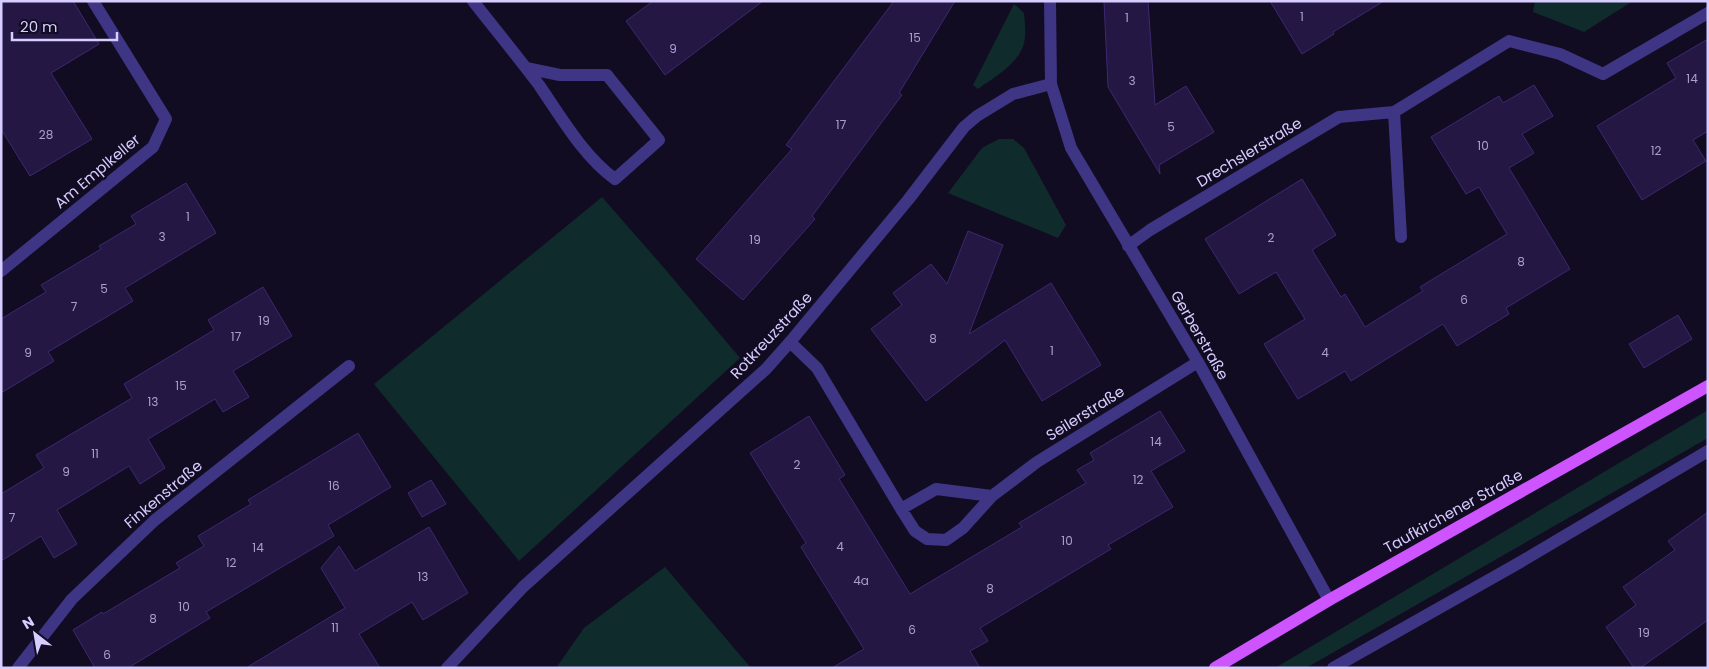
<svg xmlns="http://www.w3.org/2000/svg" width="1709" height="669" font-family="Poppins,sans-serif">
  <rect width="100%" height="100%" fill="#120c22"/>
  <path fill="#0f2b2c" d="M 1535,1 L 1633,1 L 1584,32 L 1533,12 Z
    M 1014,4 L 1024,13 C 1025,24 1027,38 1022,49 C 1014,66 994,78 978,89 L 973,85 Z
    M 999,139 L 1013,139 L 1024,148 L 1066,225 L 1058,238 L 948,193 L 982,148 Z
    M 602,197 L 665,269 L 740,358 L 519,561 L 374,384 Z
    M 1708,410 L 1708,438 L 1306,668 L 1275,668 Z
    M 665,567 L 751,668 L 556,668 L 584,628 Z"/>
  <path fill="#241744" stroke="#3d2871" d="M 1,1 L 73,1 L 99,44 L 51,73 L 92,139 L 30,176 L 1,129 Z
    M 653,1 L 763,1 L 665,75 L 626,21 Z
    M 894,1 L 955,1 L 899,93 L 902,95 L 812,216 L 815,219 L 743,300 L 696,259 L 792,149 L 786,145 Z
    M 1104,1 L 1148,1 L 1155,105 L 1186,86 L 1214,132 L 1159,165 L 1160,174 L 1108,87 Z
    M 1270,1 L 1384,1 L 1333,32 L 1334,34 L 1302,54 Z
    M 1708,39 L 1708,131 L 1693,140 L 1706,161 L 1642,200 L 1597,126 L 1676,78 L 1667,63 Z
    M 1534,85 L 1553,116 L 1522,134 L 1534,153 L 1509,168 L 1570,269 L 1506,308 L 1509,314 L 1457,346 L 1443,324 L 1351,381 L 1345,371 L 1298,399 L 1264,344 L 1305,319 L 1276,272 L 1239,294 L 1205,239 L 1302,179 L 1336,235 L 1312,250 L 1341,297 L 1345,294 L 1365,327 L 1423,291 L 1420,287 L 1507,234 L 1479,187 L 1466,194 L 1431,137 L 1499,96 L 1503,103 Z
    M 186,183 L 216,233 L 125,288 L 133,301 L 48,352 L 54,361 L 1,393 L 1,319 L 46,292 L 41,285 L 101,249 L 99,246 L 136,224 L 131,216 Z
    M 968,231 L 1003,245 L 969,334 L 1051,283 L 1101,365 L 1042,401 L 1005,340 L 926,401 L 871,329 L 902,305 L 893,293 L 931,264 L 947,284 Z
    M 263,287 L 292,336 L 233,371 L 249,397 L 223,412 L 215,399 L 148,439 L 165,468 L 140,484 L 129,466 L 57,510 L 77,544 L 54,558 L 41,536 L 1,561 L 1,494 L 44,468 L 36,455 L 132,398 L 124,384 L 214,330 L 208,320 Z
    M 1678,315 L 1692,339 L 1644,368 L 1629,344 Z
    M 1160,411 L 1185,451 L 1151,471 L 1173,507 L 1108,545 L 1111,549 L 980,628 L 988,641 L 970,651 L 980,668 L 832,668 L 864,649 L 801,547 L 806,543 L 750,453 L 809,416 L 845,475 L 839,479 L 910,594 L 1022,527 L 1019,523 L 1086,483 L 1077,470 L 1094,460 L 1090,453 Z
    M 358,433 L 391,487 L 328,525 L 334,536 L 206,612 L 210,618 L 128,668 L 95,668 L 73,630 L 102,612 L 103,614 L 180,568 L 176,563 L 204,546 L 198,536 L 251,504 L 248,500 Z
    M 431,480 L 446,504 L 422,517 L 408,493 Z
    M 1708,512 L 1708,620 L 1640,668 L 1634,668 L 1606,627 L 1636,605 L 1623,587 L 1675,550 L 1668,541 Z
    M 429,527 L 468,593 L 423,620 L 412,602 L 359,634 L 380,668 L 246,668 L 345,608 L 321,568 L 339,546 L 355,571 Z"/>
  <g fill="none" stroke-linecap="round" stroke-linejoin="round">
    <path stroke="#3e3584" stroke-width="12" d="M 473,1 C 495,29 518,57 539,85 C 561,117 584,157 615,179 L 659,140 L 607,75 L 560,75 L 526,68
      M 1050,1 L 1051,84 L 1071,148 L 1198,362 L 1329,600
      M 1394,112 L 1401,237
      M 1128,246 L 1150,230 L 1339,117 L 1394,112 L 1509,41 L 1560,54 L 1603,74 L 1708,13
      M 1,271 L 153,147 L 166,119 L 93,1
      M 790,342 L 817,368 L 901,509 L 915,531 L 927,539 L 946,540 L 963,528 L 992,496 L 936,489 L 901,509
      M 992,496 L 1037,462 L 1198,362
      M 18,668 L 72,599 L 155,520 L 349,366
      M 447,668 L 523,587 L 766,369 L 790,342 L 908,200 L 964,127 L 977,116 L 1013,94 L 1051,84
      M 1333,668 L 1517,564 L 1708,451"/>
    <path stroke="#cd54ff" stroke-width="12" d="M 1215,668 L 1329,600 L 1708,386"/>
  </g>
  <g text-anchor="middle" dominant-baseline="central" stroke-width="5" stroke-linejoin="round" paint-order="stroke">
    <g font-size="12" fill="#aaa0d0">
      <text x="1302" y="16">1</text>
      <text x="1127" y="17">1</text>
      <text x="915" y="37">15</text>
      <text x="673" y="48">9</text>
      <text x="1692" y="78">14</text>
      <text x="1132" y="80">3</text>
      <text x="841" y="124">17</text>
      <text x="1171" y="126">5</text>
      <text x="46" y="134">28</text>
      <text x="1483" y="145">10</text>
      <text x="1656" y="150">12</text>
      <text x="188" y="216">1</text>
      <text x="162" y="236">3</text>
      <text x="1271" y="237">2</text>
      <text x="755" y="239">19</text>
      <text x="1521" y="261">8</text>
      <text x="104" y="288">5</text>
      <text x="1464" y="299">6</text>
      <text x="74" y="306">7</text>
      <text x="264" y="320">19</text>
      <text x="236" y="336">17</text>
      <text x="933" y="338">8</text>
      <text x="1052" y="350">1</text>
      <text x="28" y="352">9</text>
      <text x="1325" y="352">4</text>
      <text x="181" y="385">15</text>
      <text x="153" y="401">13</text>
      <text x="1156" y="441">14</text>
      <text x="95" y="453">11</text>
      <text x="797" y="464">2</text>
      <text x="66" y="471">9</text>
      <text x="1138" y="479">12</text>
      <text x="334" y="485">16</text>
      <text x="12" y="517">7</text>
      <text x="1067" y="540">10</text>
      <text x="840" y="546">4</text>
      <text x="258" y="547">14</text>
      <text x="231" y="562">12</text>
      <text x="423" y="576">13</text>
      <text x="861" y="580">4a</text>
      <text x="990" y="588">8</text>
      <text x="184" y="606">10</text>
      <text x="153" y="618">8</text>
      <text x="335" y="627">11</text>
      <text x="912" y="629">6</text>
      <text x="1644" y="632">19</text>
      <text x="107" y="654">6</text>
    </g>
    <g font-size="15" fill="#d7cdff" stroke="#120c22">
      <text transform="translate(1249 152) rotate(-31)">Drechslerstraße</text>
      <text transform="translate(97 171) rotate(-40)">Am Emplkeller</text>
      <text transform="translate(771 335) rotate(-47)">Rotkreuzstraße</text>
      <text transform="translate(1200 335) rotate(60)">Gerberstraße</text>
      <text transform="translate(1085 413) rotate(-32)">Seilerstraße</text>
      <text transform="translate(163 494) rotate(-40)">Finkenstraße</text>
      <text transform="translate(1453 511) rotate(-29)">Taufkirchener Straße</text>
    </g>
  </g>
  <rect width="1709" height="669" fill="none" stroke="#d7cdff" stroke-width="5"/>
  <g transform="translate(35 634) rotate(329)" stroke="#120c22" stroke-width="4" paint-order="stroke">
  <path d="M0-4L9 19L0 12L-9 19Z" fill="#d7cdff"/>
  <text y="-8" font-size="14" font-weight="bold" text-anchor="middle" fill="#d7cdff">N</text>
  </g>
  <path d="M12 32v8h105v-8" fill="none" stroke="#d7cdff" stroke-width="2.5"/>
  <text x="20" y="32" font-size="15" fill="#d7cdff" stroke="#120c22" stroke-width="4" paint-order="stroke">20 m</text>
</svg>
